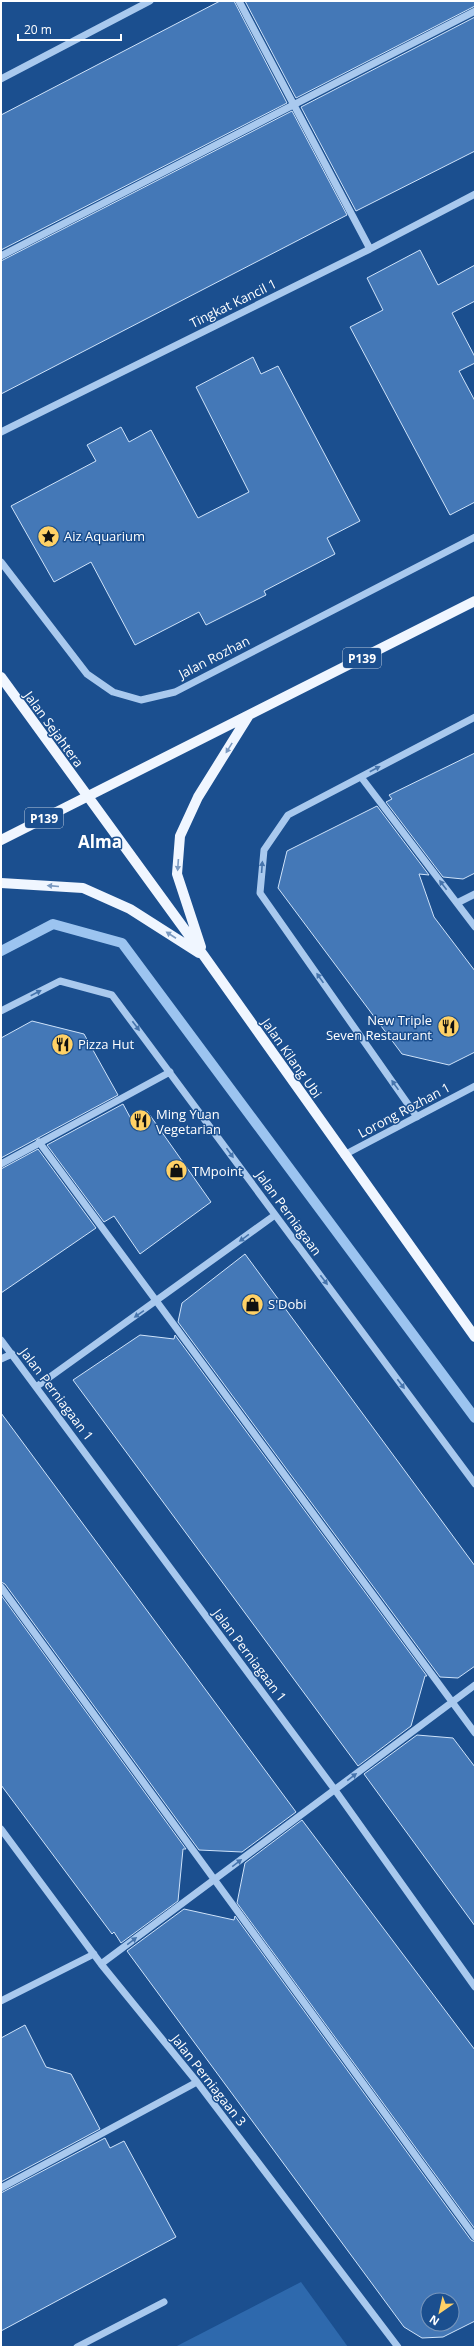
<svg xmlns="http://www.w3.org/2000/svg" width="476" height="2348" font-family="'Open Sans',sans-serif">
  <rect width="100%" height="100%" fill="#1b4f8f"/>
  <path fill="#2e69ad" d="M 301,2282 L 348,2347 L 175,2347 Z"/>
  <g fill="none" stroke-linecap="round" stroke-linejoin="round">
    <path stroke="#9cc4f0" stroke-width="10" d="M 1,951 L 53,924 L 122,943 L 475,1418"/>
  </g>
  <path fill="#4478b7" stroke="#cfe3fa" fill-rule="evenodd" d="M 220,1 L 234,1 L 287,103 L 1,250 L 1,115 Z
    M 245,1 L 475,1 L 475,6 L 296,98 Z
    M 475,17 L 475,151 L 356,211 L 301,107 Z
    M 292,111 L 347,215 L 1,394 L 1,261 Z
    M 420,250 L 438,285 L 475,265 L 475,301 L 452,313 L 475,357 L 475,363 L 459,371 L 475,401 L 475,502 L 450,515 L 350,327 L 383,310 L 367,278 Z
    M 253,357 L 261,374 L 278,366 L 360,521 L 327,538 L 335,554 L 264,591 L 266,595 L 206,625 L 199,612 L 135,645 L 91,562 L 54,582 L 11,506 L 96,461 L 87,445 L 121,427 L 129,442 L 151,430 L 198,518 L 249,492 L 196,387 Z
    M 475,753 L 475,873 L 463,879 L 443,877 L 386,802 L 392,799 L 389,795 Z
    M 377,806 L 429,875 L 419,874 L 434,917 L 475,971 L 475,1052 L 449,1065 L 402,1054 L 278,888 L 287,851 Z
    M 32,1021 L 84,1034 L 118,1095 L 1,1158 L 1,1038 Z
    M 123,1104 L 131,1119 L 147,1111 L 211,1202 L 140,1254 L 114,1216 L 104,1222 L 47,1145 Z
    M 38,1149 L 96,1228 L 1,1293 L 1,1169 Z
    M 245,1254 L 475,1566 L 475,1666 L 458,1678 L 440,1677 L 178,1322 L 182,1303 Z
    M 140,1335 L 174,1339 L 175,1335 L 427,1676 L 425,1676 L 411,1726 L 358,1766 L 73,1380 Z
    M 1,1413 L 296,1812 L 242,1852 L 199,1850 L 5,1584 L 1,1582 Z
    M 1,1595 L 186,1849 L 183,1849 L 178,1901 L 121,1943 L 114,1932 L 112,1934 L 1,1785 Z
    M 417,1735 L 453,1738 L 475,1767 L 475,1926 L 364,1774 Z
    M 302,1820 L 475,2050 L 475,2229 L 237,1903 L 245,1863 Z
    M 184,1909 L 234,1920 L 235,1916 L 471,2240 L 475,2242 L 475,2321 L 443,2337 L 422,2338 L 404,2327 L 127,1951 ZM 428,2300 L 452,2300 L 452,2324 L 428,2324 Z
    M 25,2025 L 46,2067 L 71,2074 L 100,2129 L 1,2182 L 1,2038 Z
    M 105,2138 L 110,2148 L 124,2141 L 176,2237 L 1,2331 L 1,2193 Z"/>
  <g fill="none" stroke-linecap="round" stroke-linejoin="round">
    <path stroke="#a9c9ee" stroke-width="7" d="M 239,1 L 370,249
      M 1,79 L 150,1
      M 1,256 L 475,11
      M 1,432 L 370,249 L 475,194
      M 1,562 L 87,674 L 113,692 L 141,700 L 175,692 L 475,537
      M 361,777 L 475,927
      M 457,903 L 475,894
      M 1,1011 L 60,981 L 112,995 L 475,1484
      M 417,1117 L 260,893 L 264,850 L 288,815 L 475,717
      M 39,1142 L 475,1733
      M 344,1155 L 475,1086
      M 1,1164 L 170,1072
      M 1,1340 L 335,1790 L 475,1987
      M 1,1359 L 12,1354
      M 36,1387 L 275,1215
      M 1,1587 L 475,2237
      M 1,1829 L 101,1964 L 197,2082 L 398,2347
      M 101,1964 L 475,1685
      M 1,2001 L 94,1954
      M 1,2188 L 197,2082
      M 77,2347 L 164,2302"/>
    <path stroke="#f0f6ff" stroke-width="10" d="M 1,677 L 204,956 L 475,1337
      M 1,840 L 475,601
      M 1,883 L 83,888 L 130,909 L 199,953
      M 201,947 L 177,874 L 180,836 L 198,797 L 249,715"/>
  </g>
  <defs><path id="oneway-solid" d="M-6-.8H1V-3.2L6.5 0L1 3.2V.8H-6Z"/></defs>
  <g fill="#7b9ac1">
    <use href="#oneway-solid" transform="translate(229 748) rotate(122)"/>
    <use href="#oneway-solid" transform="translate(178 865) rotate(94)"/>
    <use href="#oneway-solid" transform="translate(53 886) rotate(-175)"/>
    <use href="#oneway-solid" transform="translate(171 935) rotate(-147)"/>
  </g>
  <g fill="#4674ac">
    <use href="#oneway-solid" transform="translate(375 769) rotate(-28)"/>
    <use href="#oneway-solid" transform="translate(262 867) rotate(-86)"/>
    <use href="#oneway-solid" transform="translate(443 885) rotate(-127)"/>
    <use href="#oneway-solid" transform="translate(320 978) rotate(-125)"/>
    <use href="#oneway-solid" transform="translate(36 993) rotate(-27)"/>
    <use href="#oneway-solid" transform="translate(136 1026) rotate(53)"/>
    <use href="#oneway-solid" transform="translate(395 1085) rotate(-125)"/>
    <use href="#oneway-solid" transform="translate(230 1153) rotate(54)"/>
    <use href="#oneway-solid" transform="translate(244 1238) rotate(144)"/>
    <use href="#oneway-solid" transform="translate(324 1280) rotate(53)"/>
    <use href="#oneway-solid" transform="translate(139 1314) rotate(145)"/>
    <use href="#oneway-solid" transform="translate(401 1384) rotate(53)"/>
    <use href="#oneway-solid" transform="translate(352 1777) rotate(-37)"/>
    <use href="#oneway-solid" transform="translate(237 1863) rotate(-37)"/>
    <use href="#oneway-solid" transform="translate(132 1941) rotate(-37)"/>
  </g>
  <defs>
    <symbol id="sight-disc" viewBox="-11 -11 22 22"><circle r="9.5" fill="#ffd166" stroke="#1b4f8f"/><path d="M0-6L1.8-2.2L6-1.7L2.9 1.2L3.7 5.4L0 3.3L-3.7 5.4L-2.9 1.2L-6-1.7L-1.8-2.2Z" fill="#111"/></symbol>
    <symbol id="restaurant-disc" viewBox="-11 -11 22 22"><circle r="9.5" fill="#ffd166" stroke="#1b4f8f"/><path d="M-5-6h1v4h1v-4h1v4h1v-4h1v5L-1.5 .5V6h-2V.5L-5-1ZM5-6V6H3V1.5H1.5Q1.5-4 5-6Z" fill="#111"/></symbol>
    <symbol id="shop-disc" viewBox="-11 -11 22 22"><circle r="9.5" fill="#ffd166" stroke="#1b4f8f"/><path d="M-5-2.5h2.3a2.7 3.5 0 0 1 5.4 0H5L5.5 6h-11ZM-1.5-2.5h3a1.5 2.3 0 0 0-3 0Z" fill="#111"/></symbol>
  </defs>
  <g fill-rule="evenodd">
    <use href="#sight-disc" x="36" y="524" width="25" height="25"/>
    <use href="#restaurant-disc" x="436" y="1014" width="25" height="25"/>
    <use href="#restaurant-disc" x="50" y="1032" width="25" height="25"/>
    <use href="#restaurant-disc" x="128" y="1108" width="25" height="25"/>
    <use href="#shop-disc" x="164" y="1158" width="25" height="25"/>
    <use href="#shop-disc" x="240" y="1292" width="25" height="25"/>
  </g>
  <g text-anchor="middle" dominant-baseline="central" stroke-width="3" stroke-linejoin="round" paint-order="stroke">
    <g fill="#1b4f8f" stroke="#bbcadd" stroke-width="1">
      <rect x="343" y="648" width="38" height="20" rx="3"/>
      <rect x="25" y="808" width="38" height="20" rx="3"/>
    </g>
    <g font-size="12" font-weight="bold" fill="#fff">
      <text x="362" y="658">P139</text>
      <text x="44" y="818">P139</text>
    </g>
    <g font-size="13" fill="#fff" stroke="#1b4f8f">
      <text transform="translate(233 303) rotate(-26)">Tingkat Kancil 1</text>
      <text transform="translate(214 657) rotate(-27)">Jalan Rozhan</text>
      <text transform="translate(54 729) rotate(54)">Jalan Sejahtera</text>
      <text transform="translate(292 1058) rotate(55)">Jalan Kilang Ubi</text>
      <text transform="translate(404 1110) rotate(-28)">Lorong Rozhan 1</text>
      <text transform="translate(289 1213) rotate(54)">Jalan Perniagaan</text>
      <text transform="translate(57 1394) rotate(53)">Jalan Perniagaan 1</text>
      <text transform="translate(250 1655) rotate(53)">Jalan Perniagaan 1</text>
      <text transform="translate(209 2080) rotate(52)">Jalan Perniagaan 3</text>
    </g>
    <g font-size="13" fill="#fff" stroke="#1b4f8f" text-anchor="start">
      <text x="64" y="536">Aiz Aquarium</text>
      <text x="432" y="1020" text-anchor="end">New Triple<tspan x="432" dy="15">Seven Restaurant</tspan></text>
      <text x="78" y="1044">Pizza Hut</text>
      <text x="156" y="1114">Ming Yuan<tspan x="156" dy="15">Vegetarian</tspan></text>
      <text x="192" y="1171">TMpoint</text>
      <text x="268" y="1304">S'Dobi</text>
    </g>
    <g font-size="17" font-weight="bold" fill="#fff" stroke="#1b4f8f">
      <text x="100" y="841">Alma</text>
    </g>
  </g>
  <rect width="476" height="2348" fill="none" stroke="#ffffff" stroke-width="4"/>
  <g transform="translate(440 2312) rotate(214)"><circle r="19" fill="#1b4f8f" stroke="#7695bc"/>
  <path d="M0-3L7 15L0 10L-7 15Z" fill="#ffd166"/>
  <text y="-6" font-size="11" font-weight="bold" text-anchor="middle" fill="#ffffff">N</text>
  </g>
  <path d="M18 34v6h103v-6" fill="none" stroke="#ffffff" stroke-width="2"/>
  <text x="24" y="34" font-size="12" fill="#ffffff" stroke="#1b4f8f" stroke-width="3" paint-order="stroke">20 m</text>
</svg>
